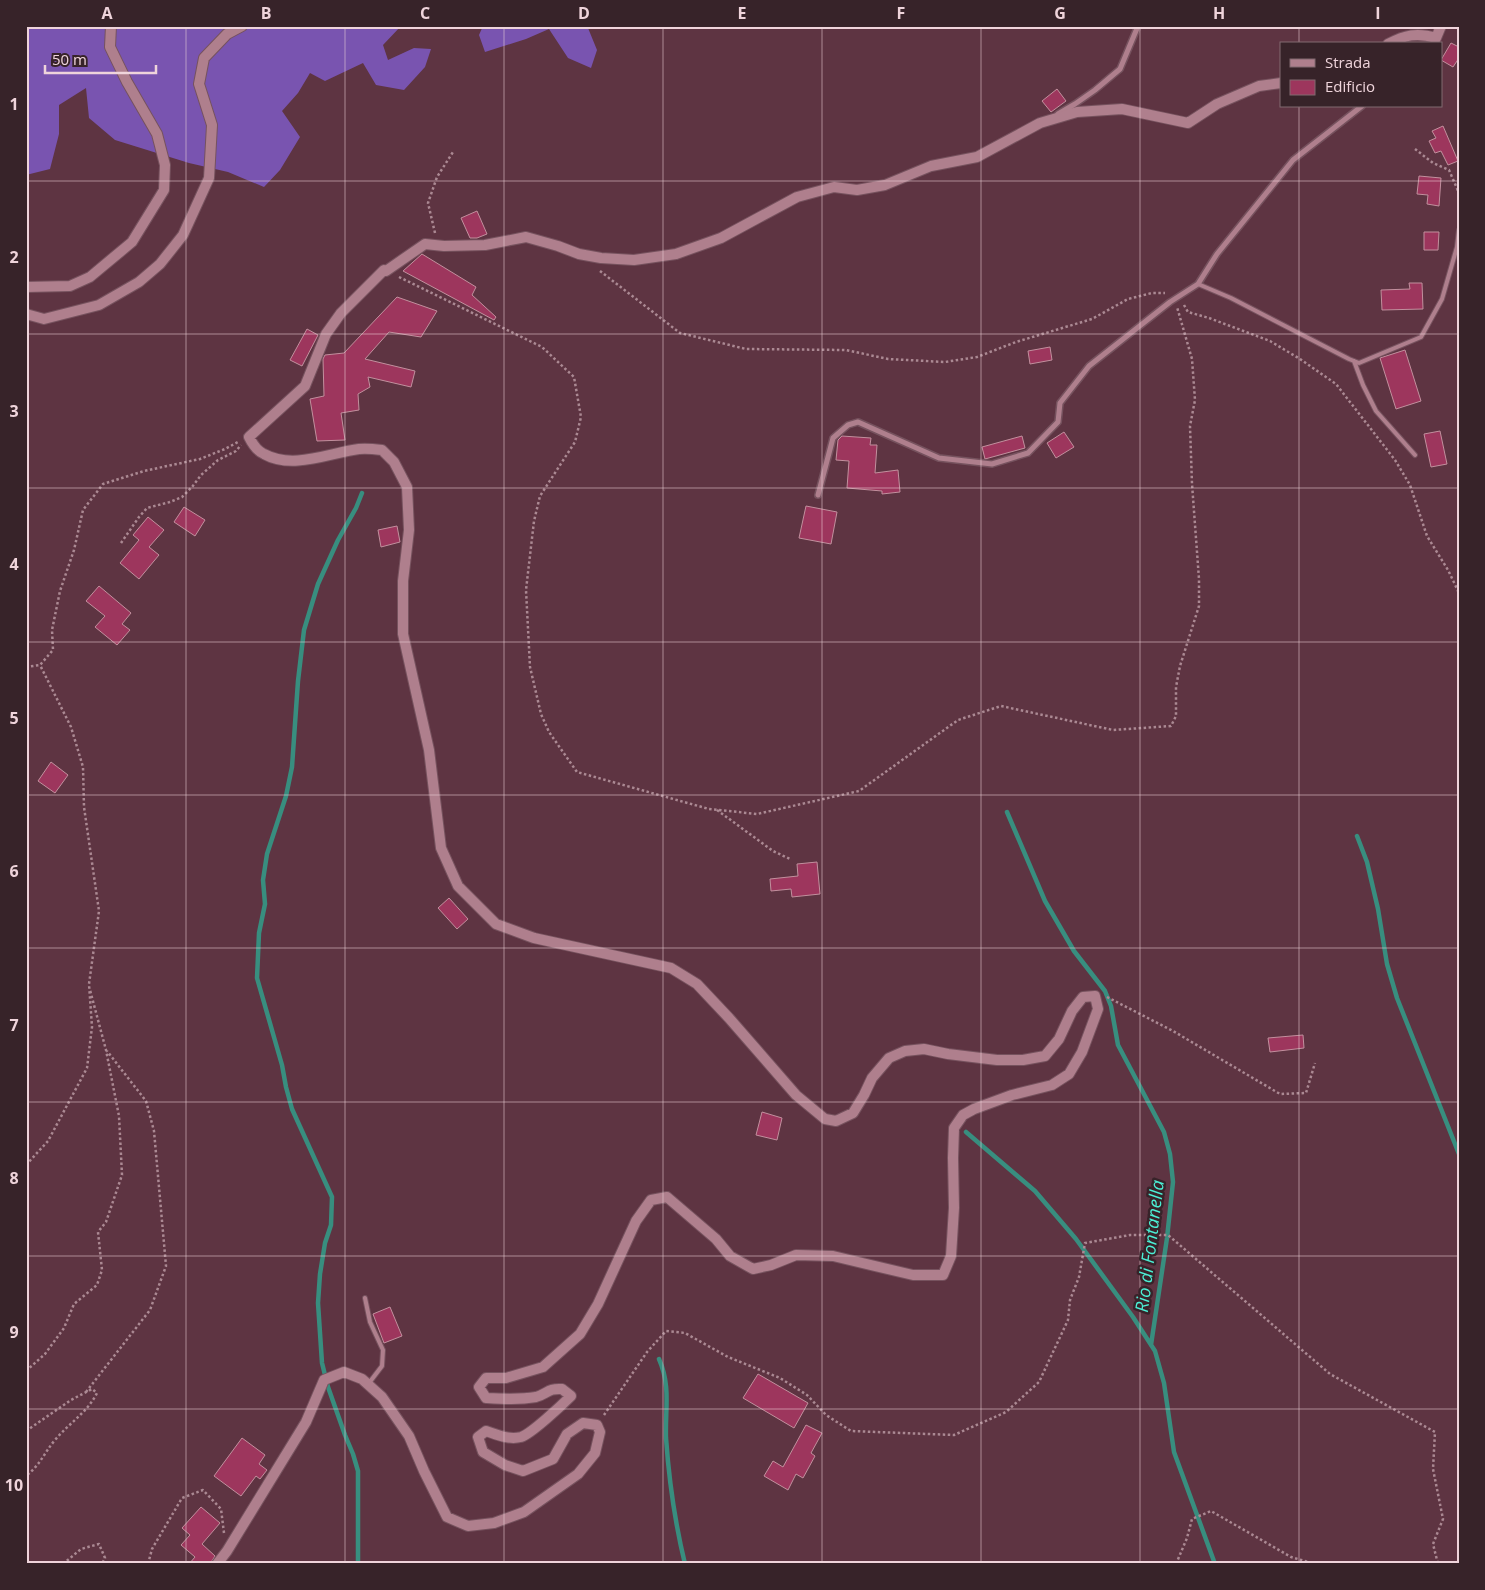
<svg xmlns="http://www.w3.org/2000/svg" width="1485" height="1590" font-family="'Open Sans',sans-serif">
  <rect width="100%" height="100%" fill="#5e3442"/>
  <path fill="#7954b0" d="M 26,26 L 401,26 L 383,45 L 388,60 L 414,48 L 431,49 L 425,67 L 404,90 L 376,85 L 363,63 L 325,81 L 310,73 L 298,93 L 282,111 L 300,137 L 280,170 L 264,187 L 228,172 L 189,163 L 115,140 L 89,118 L 86,88 L 59,105 L 59,134 L 50,169 L 26,175 Z
    M 483,26 L 590,26 L 588,28 L 597,50 L 591,68 L 568,58 L 549,29 L 526,39 L 485,52 L 479,35 Z"/>
  <g fill="none" stroke-linecap="round" stroke-linejoin="round">
    <path stroke="#388e7f" stroke-width="4.5" d="M 1007,812 L 1045,901 L 1074,951 L 1105,991 L 1111,1006 L 1118,1045 L 1164,1132 L 1170,1154 L 1173,1182 L 1167,1238 L 1151,1345
      M 1357,836 L 1367,862 L 1378,909 L 1387,964 L 1397,998 L 1459,1154
      M 966,1132 L 1035,1191 L 1076,1239 L 1133,1317 L 1155,1351 L 1164,1383 L 1174,1452 L 1215,1564
      M 659,1359 C 671,1386 665,1409 666,1438 C 669,1480 675,1523 685,1564
      M 358,1564 L 358,1471 L 353,1454 L 345,1435 L 328,1387 L 322,1363 L 318,1303 L 320,1274 L 325,1243 L 331,1225 L 332,1197 L 292,1109 L 286,1087 L 282,1065 L 257,978 L 259,933 L 265,904 L 263,880 L 267,854 L 286,796 L 292,767 L 298,681 L 304,630 L 318,584 L 338,540 L 356,508 L 362,493"/>
  </g>
  <path fill="#9d365d" stroke="#c2909e" d="M 1451,43 L 1459,47 L 1459,58 L 1453,67 L 1441,60 Z
    M 1057,89 L 1066,101 L 1051,112 L 1042,101 Z
    M 1443,126 L 1458,161 L 1448,165 L 1441,151 L 1435,153 L 1429,141 L 1436,138 L 1432,131 Z
    M 1419,176 L 1441,178 L 1439,206 L 1427,204 L 1428,195 L 1417,194 Z
    M 477,211 L 487,234 L 477,238 L 470,238 L 461,218 Z
    M 1424,232 L 1439,232 L 1438,250 L 1424,250 Z
    M 422,254 L 476,287 L 472,295 L 496,317 L 494,320 L 403,271 Z
    M 1409,283 L 1422,283 L 1423,309 L 1382,310 L 1381,290 L 1410,289 Z
    M 397,297 L 437,311 L 421,337 L 389,332 L 365,359 L 415,371 L 411,387 L 368,377 L 370,387 L 358,394 L 359,410 L 341,413 L 345,440 L 317,441 L 310,399 L 324,396 L 323,359 L 325,355 L 344,353 Z
    M 307,329 L 318,335 L 302,366 L 290,360 Z
    M 1050,347 L 1052,360 L 1030,364 L 1028,351 Z
    M 1405,350 L 1421,401 L 1396,409 L 1380,358 Z
    M 1440,431 L 1447,464 L 1431,467 L 1424,434 Z
    M 1064,432 L 1074,447 L 1056,458 L 1047,443 Z
    M 842,436 L 871,438 L 870,445 L 877,445 L 875,473 L 898,470 L 900,492 L 882,494 L 882,491 L 847,488 L 849,461 L 836,460 L 838,440 Z
    M 1022,436 L 1025,448 L 985,459 L 982,447 Z
    M 806,506 L 837,512 L 831,544 L 799,538 Z
    M 184,507 L 205,520 L 195,536 L 174,522 Z
    M 148,517 L 164,530 L 149,547 L 159,555 L 139,579 L 120,563 L 139,540 L 133,535 Z
    M 397,526 L 400,542 L 381,547 L 378,530 Z
    M 99,586 L 131,613 L 122,624 L 130,630 L 117,645 L 95,627 L 105,616 L 86,601 Z
    M 51,762 L 68,775 L 55,793 L 38,781 Z
    M 817,862 L 820,894 L 792,897 L 791,889 L 771,891 L 770,879 L 798,876 L 797,864 Z
    M 449,898 L 468,919 L 457,929 L 438,908 Z
    M 1303,1035 L 1304,1048 L 1270,1052 L 1268,1038 Z
    M 762,1112 L 782,1118 L 777,1140 L 756,1135 Z
    M 390,1307 L 402,1336 L 384,1343 L 373,1314 Z
    M 758,1374 L 808,1403 L 794,1428 L 743,1398 Z
    M 806,1425 L 822,1433 L 811,1453 L 815,1456 L 803,1478 L 796,1474 L 788,1490 L 764,1476 L 773,1461 L 783,1467 Z
    M 242,1438 L 265,1455 L 259,1464 L 267,1470 L 260,1479 L 256,1476 L 241,1496 L 214,1476 Z
    M 201,1507 L 220,1523 L 202,1544 L 215,1556 L 210,1564 L 189,1564 L 195,1557 L 181,1545 L 190,1535 L 182,1528 Z"/>
  <g fill="none" stroke-linecap="round" stroke-linejoin="round">
    <defs>
      <path id="lane" d="M 1198,284 L 1231,298 L 1349,359 L 1359,363 L 1421,337 L 1442,299 L 1457,247 L 1459,230
        M 1354,361 L 1363,385 L 1376,411 L 1415,455
        M 365,1298 L 370,1322 L 383,1350 L 382,1366 L 369,1383"/>
      <path id="street" d="M 1058,114 L 1075,104 L 1095,90 L 1120,69 L 1138,26
        M 818,495 L 833,438 L 848,425 L 858,422 L 939,458 L 992,464 L 1028,453 L 1058,422 L 1060,403 L 1089,366 L 1170,302 L 1198,284 L 1217,254 L 1293,160 L 1362,106"/>
      <path id="secondary" d="M 1388,44 C 1405,35 1417,32 1436,38 L 1441,26
        M 26,287 L 70,286 L 90,277 L 132,242 L 164,190 L 165,165 L 157,134 L 127,82 L 110,47 L 111,26
        M 26,314 L 44,319 L 99,305 L 139,282 L 160,264 L 183,235 L 209,178 L 212,125 L 199,84 L 204,58 L 227,34 L 242,26
        M 217,1564 L 227,1551 L 306,1422 L 324,1380 L 344,1372 L 362,1379 L 382,1397 L 409,1436 L 424,1471 L 447,1517 L 468,1526 L 494,1523 L 524,1512 L 578,1474 L 595,1453 L 600,1432 L 597,1425 L 583,1423 L 567,1434 L 553,1459 L 523,1471 L 505,1465 L 483,1452 L 478,1437 L 486,1431 C 498,1435 509,1440 521,1437 C 531,1434 562,1405 571,1396 L 562,1389 C 548,1388 547,1394 536,1397 C 519,1400 503,1399 486,1398 L 479,1387 L 486,1378 L 506,1378 L 543,1367 L 580,1334 L 598,1304 L 636,1221 L 651,1200 L 667,1197 L 716,1239 L 730,1256 L 753,1269 L 771,1265 L 796,1255 L 833,1256 L 913,1275 L 943,1275 L 951,1256 L 954,1208 L 953,1158 L 954,1128 L 963,1115 L 974,1109 L 1012,1095 L 1052,1085 L 1069,1074 L 1082,1052 L 1098,1009 L 1095,996 L 1083,997 L 1072,1011 L 1059,1039 L 1045,1056 L 1023,1060 L 997,1060 L 948,1054 L 924,1049 L 905,1051 L 889,1058 L 872,1078 L 864,1095 L 853,1113 L 836,1121 L 825,1119 L 796,1095 L 729,1018 L 697,984 L 671,968 L 534,938 L 496,924 L 458,886 L 441,848 L 429,750 L 403,634 L 403,581 L 409,530 L 407,487 L 394,462 L 382,450 C 374,449 366,448 359,449 C 329,453 293,470 264,454 C 257,451 252,443 249,437 L 305,386 L 326,334 L 341,313 L 384,270 L 386,271 L 425,244 L 444,246 L 485,245 L 526,237 L 558,246 L 579,254 L 601,258 L 634,260 L 676,254 L 721,238 L 797,197 L 834,187 L 857,190 L 885,185 L 931,166 L 977,157 L 1040,123 L 1077,112 L 1122,109 L 1188,123 L 1217,104 L 1259,86 L 1281,83"/>
    </defs>
    <use href="#lane" stroke="#76525e" stroke-width="6"/>
    <use href="#street" stroke="#76525e" stroke-width="8"/>
    <use href="#secondary" stroke="#76525e" stroke-width="12"/>
    <path stroke="#ab8993" stroke-width="2.5" stroke-dasharray="2.5 2.5" stroke-linecap="butt" d="M 1415,149 L 1433,163 L 1449,170 L 1459,193
      M 435,233 L 428,203 L 437,177 L 453,152
      M 600,271 L 680,333 L 746,349 L 846,350 L 888,359 L 945,362 L 977,357 L 1016,342 L 1092,319 L 1128,299 L 1152,293 L 1165,293
      M 399,277 L 542,347 L 574,377 L 581,417 L 575,442 L 540,496 L 534,521 L 526,590 L 530,667 L 541,714 L 549,732 L 577,772 L 709,809 L 757,814 L 859,791 L 958,720 L 1001,706 L 1113,730 L 1171,726 L 1176,716 L 1176,687 L 1180,666 L 1199,606 L 1199,579 L 1192,484 L 1190,426 L 1195,400 L 1192,359 L 1177,307
      M 1184,305 L 1188,312 L 1209,318 L 1270,341 L 1300,359 L 1336,384 L 1395,460 L 1410,485 L 1427,536 L 1448,570 L 1459,593
      M 121,543 L 139,517 L 147,508 L 170,502 L 182,497 L 192,487 L 201,475 L 218,460 L 236,451 L 241,445
      M 26,667 L 40,665 L 53,650 L 52,630 L 60,591 L 74,550 L 83,510 L 103,484 L 144,471 L 200,459 L 225,449 L 238,442
      M 717,810 L 773,851 L 790,859
      M 1107,997 L 1173,1031 L 1280,1094 L 1306,1093 L 1315,1063
      M 26,1165 L 48,1141 L 87,1068 L 92,1027 L 89,984 L 99,911 L 84,807 L 83,767 L 71,727 L 40,665
      M 26,1371 L 45,1354 L 64,1328 L 74,1304 L 97,1285 L 102,1270 L 98,1232 L 106,1222 L 122,1175 L 119,1116 L 106,1050 L 90,990
      M 86,1392 L 150,1310 L 166,1266 L 154,1131 L 146,1101 L 107,1051
      M 604,1415 L 647,1352 L 666,1331 L 685,1333 L 728,1357 L 780,1378 L 807,1395 L 826,1415 L 851,1431 L 954,1435 L 1006,1412 L 1039,1382 L 1068,1320 L 1070,1300 L 1079,1277 L 1085,1243 L 1130,1235 L 1168,1235 L 1330,1374 L 1435,1432 L 1433,1469 L 1443,1519 L 1433,1544 L 1438,1564
      M 26,1431 L 71,1400 L 92,1389 L 97,1393 C 87,1413 69,1423 55,1440 C 44,1453 41,1464 26,1476
      M 63,1564 L 81,1549 L 99,1544 L 105,1558 L 102,1564
      M 148,1564 L 152,1549 L 182,1498 L 203,1490 L 221,1509 L 224,1533
      M 1176,1564 L 1187,1538 L 1192,1519 L 1211,1511 L 1291,1557 L 1315,1564"/>
    <use href="#lane" stroke="#af7f8d" stroke-width="4"/>
    <use href="#street" stroke="#af7f8d" stroke-width="5"/>
    <use href="#secondary" stroke="#af7f8d" stroke-width="10"/>
  </g>
  <path fill="none" stroke="#efd4db" stroke-width="1" stroke-opacity="0.55" d="M 186,26 L 186,1564M 345,26 L 345,1564M 504,26 L 504,1564M 663,26 L 663,1564M 822,26 L 822,1564M 981,26 L 981,1564M 1140,26 L 1140,1564M 1299,26 L 1299,44M 1299,106 L 1299,1564M 26,181 L 1459,181M 26,334 L 1459,334M 26,488 L 1459,488M 26,642 L 1459,642M 26,795 L 1459,795M 26,948 L 1459,948M 26,1102 L 1459,1102M 26,1256 L 1459,1256M 26,1409 L 1459,1409"/>
  <g text-anchor="middle" dominant-baseline="central" stroke-width="5" stroke-linejoin="round" paint-order="stroke">
    <g font-size="18" font-style="italic" fill="#4cefd5" stroke="#372329">
      <text transform="translate(1149 1246) rotate(-83)">Rio di Fontanella</text>
    </g>
  </g>
  <rect width="1485" height="1590" fill="none" stroke="#372329" stroke-width="55"/>
  <rect x="1280" y="42" width="162" height="65" fill="#372329" stroke="#816a70"/>
  <rect x="1290" y="59" width="25" height="8" fill="#af7f8d" stroke="#816a70"/>
  <text x="1325" y="68" font-size="15" fill="#efd4db">Strada</text>
  <rect x="1290" y="80" width="25" height="15" fill="#9d365d" stroke="#816a70"/>
  <text x="1325" y="92" font-size="15" fill="#efd4db">Edificio</text>
  <path d="M45 65v8h111v-8" fill="none" stroke="#efd4db" stroke-width="2.5"/>
  <text x="52" y="65" font-size="15" fill="#efd4db" stroke="#372329" stroke-width="4" paint-order="stroke">50 m</text>
  <rect x="28" y="28" width="1430" height="1534" fill="none" stroke="#efd4db" stroke-width="2"/>
  <g font-size="16" text-anchor="middle" font-weight="bold" fill="#efd4db">
    <text x="107" y="19">A</text>
    <text x="266" y="19">B</text>
    <text x="425" y="19">C</text>
    <text x="584" y="19">D</text>
    <text x="742" y="19">E</text>
    <text x="901" y="19">F</text>
    <text x="1060" y="19">G</text>
    <text x="1219" y="19">H</text>
    <text x="1378" y="19">I</text>
    <text x="14" y="110">1</text>
    <text x="14" y="263">2</text>
    <text x="14" y="417">3</text>
    <text x="14" y="570">4</text>
    <text x="14" y="724">5</text>
    <text x="14" y="877">6</text>
    <text x="14" y="1031">7</text>
    <text x="14" y="1184">8</text>
    <text x="14" y="1338">9</text>
    <text x="14" y="1491">10</text>
  </g>
</svg>
